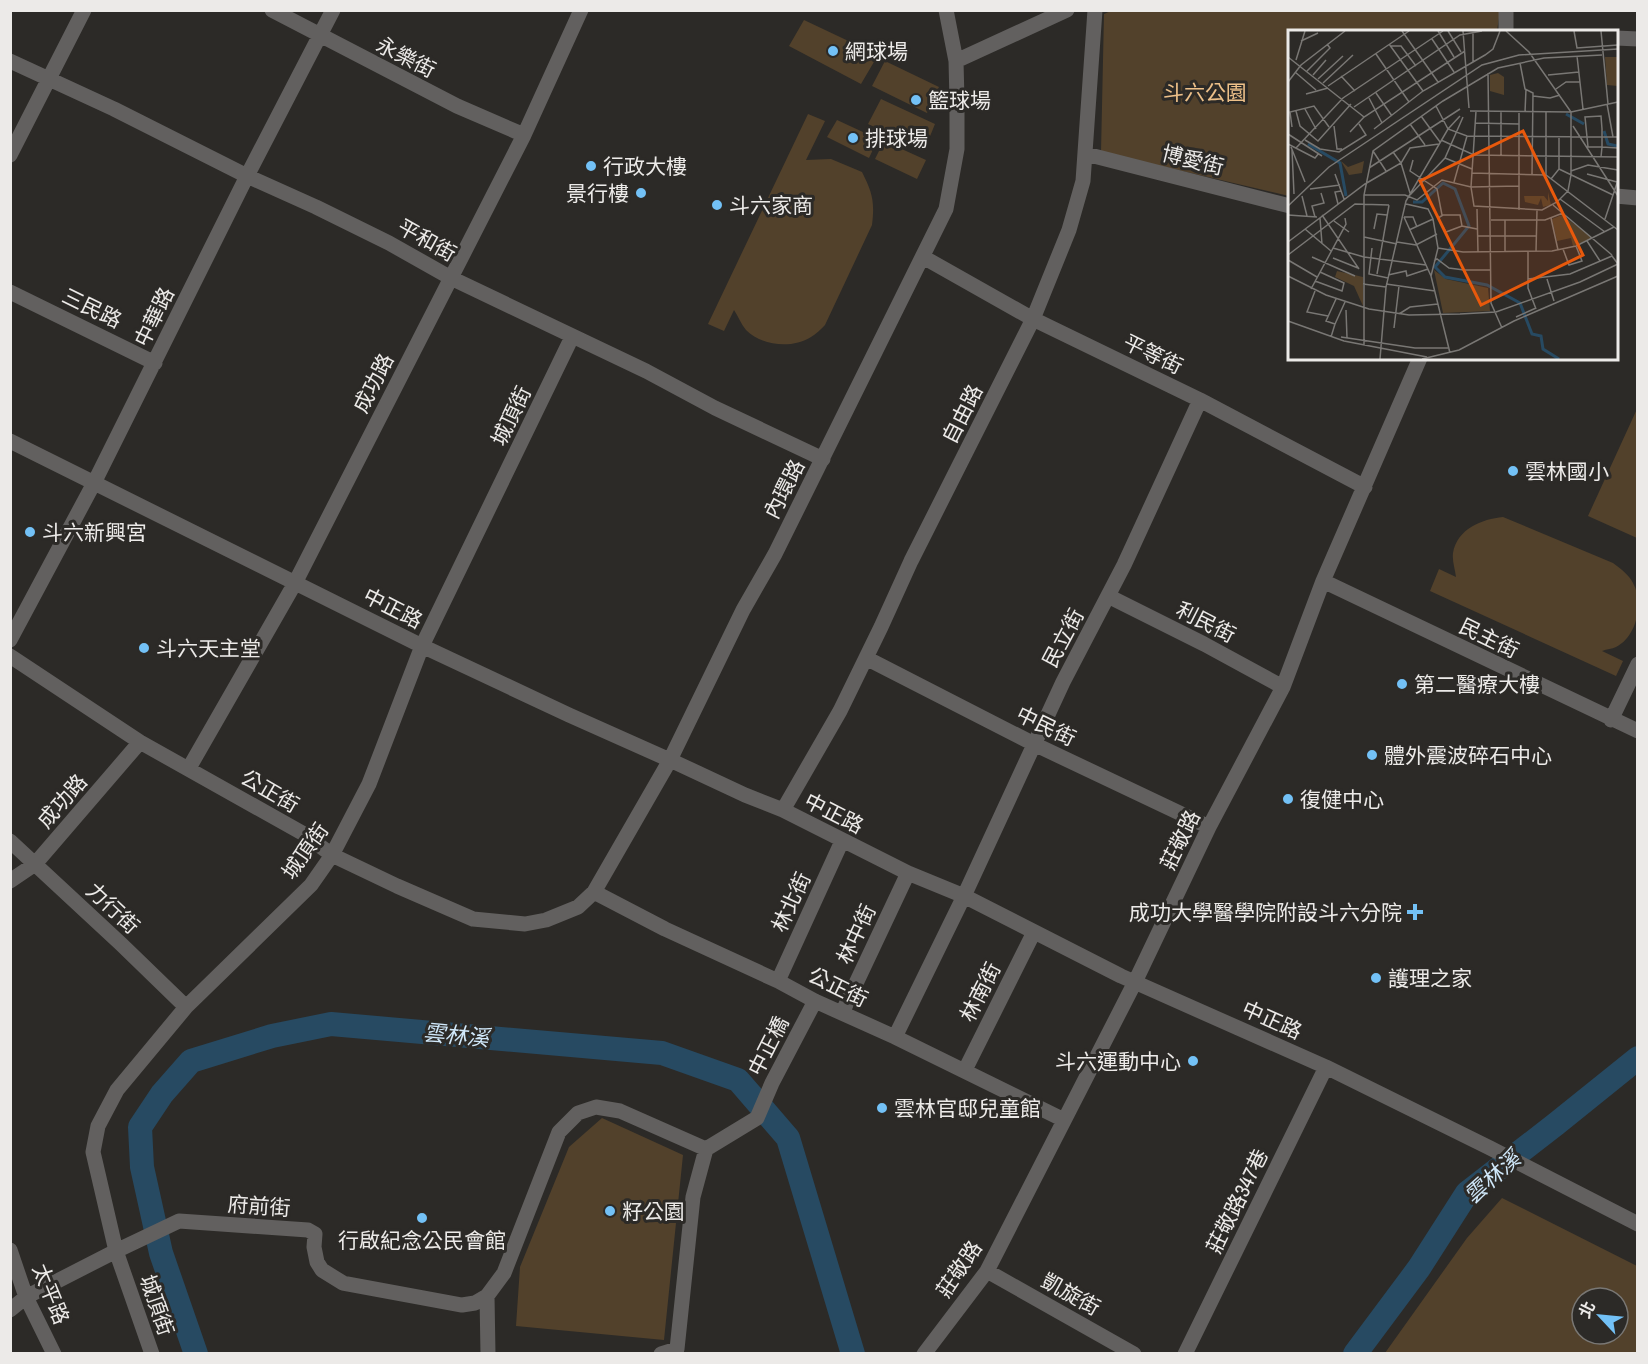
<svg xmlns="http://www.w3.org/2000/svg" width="1648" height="1364" font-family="'Archivo Narrow','Noto Sans TC',sans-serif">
  <rect width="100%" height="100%" fill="#2c2a27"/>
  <path fill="#52412b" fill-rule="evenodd" d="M 1111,11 L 1500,11 L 1497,31 L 1290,32 L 1289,196 L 1101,152 L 1104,14 Z
    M 804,20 L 878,55 L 861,84 L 789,46 Z
    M 885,61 L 939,87 L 927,113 L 872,86 Z
    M 881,99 L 935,124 L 924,151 L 868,124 Z
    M 808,114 L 825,121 L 806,160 L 831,159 L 862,172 C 872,192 875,201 872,225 L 825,325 C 821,329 816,334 811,337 C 792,349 762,346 746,330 C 741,324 738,316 734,310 L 724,331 L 708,324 Z
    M 837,120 L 878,139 L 869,158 L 827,137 Z
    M 884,141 L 926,160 L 917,179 L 875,159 Z
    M 1637,409 L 1637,538 L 1588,516 Z
    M 1503,517 L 1613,563 C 1621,569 1629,575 1633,583 C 1644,602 1637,637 1616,647 C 1612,649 1607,649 1602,651 L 1623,661 L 1616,676 L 1430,591 L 1439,569 L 1456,577 C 1455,569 1452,561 1453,553 C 1457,529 1482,519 1503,517 Z
    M 602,1118 L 683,1155 L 664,1340 L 516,1326 L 520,1267 L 569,1147 Z
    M 1502,1198 L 1637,1266 L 1637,1353 L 1385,1353 L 1467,1238 ZM 1582,1298 L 1618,1298 L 1618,1334 L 1582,1334 Z"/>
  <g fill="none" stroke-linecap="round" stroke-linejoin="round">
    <path stroke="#274a62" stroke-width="24" d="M 196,1354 L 161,1253 L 142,1167 L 140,1127 L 162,1094 L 191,1061 L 272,1036 L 331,1024 L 662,1053 L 738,1080 L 788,1138 L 853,1354
      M 1355,1354 L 1419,1268 L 1467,1193 L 1556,1124 L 1638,1058"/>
    <path stroke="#62605f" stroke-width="15" d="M 272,10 L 457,106 L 524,135
      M 1506,10 L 1506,32
      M 1616,38 L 1638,39
      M 10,61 L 114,109 L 247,176 L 316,207 L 389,243 L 451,278 L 646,371 L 715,408 L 823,459
      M 956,61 L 1067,10
      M 1086,154 L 1290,206
      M 10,155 L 84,10
      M 1616,196 L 1638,198
      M 923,257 L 1033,319 L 1200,400 L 1365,487
      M 10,292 L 155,363
      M 10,441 L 422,646 L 569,715 L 670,760 L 745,795 L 783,810 L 908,873 L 964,896 L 1121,976 L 1326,1067 L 1490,1148 L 1638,1224
      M 1323,581 L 1638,731
      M 1108,596 L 1204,644 L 1283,687
      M 10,640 L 94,483 L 247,176 L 333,10
      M 10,656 L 140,742 L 304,834 L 332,855 L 397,886 L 473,919 L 525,924 L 546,920 L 578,907 L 594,892 L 670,760 L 743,610 L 775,554 L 946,209 L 957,149 L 957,101 L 956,61 L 946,10
      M 866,658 L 1034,744 L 1209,827
      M 1611,720 L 1638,664
      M 189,768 L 295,583 L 524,135 L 581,10
      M 783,810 L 840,711 L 881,627 L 911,561 L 1033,319 L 1069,230 L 1083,181 L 1095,10
      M 10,841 L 121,944 L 186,1007
      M 10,881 L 35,864 L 140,742
      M 594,892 L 665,929 L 778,981 L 815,1001 L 895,1037 L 1064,1120
      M 778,981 L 842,841
      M 842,1013 L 908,873
      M 895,1037 L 964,896 L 1063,682 L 1124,565 L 1200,400
      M 965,1070 L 1034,932
      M 10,1250 L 26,1297 L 54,1354
      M 987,1271 L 1134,1354
      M 487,1296 L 488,1354
      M 10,1310 L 26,1297 L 116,1251 L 179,1221 L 308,1230 L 315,1234 L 314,1247 L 317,1262 L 322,1270 L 343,1283 L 462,1305 L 475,1303 L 487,1296 L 504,1273 L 559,1132 L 578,1113 L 596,1107 L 620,1111 L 706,1149 L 757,1118 L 772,1083 L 815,1001
      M 152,1354 L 116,1251 L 93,1152 L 98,1126 L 117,1090 L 186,1007 L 311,885 L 332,855 L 369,784 L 422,646 L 572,337
      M 661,1354 L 677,1349 L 693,1197 L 706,1149
      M 924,1354 L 987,1271 L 1135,982 L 1209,827 L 1283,687 L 1323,581 L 1420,358
      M 1185,1354 L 1326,1067"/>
  </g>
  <g fill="#73c1f6" stroke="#2c2a27" stroke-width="2">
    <circle cx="833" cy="51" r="6"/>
    <circle cx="916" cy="100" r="6"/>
    <circle cx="853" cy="138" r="6"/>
    <circle cx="591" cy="166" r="6"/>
    <circle cx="641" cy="193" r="6"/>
    <circle cx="717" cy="205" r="6"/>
    <circle cx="1513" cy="471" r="6"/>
    <circle cx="30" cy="532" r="6"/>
    <circle cx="144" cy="648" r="6"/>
    <circle cx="1402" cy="684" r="6"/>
    <circle cx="1372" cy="755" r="6"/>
    <circle cx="1288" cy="799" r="6"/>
    <path d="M1412 903h6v6h6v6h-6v6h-6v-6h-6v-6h6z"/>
    <circle cx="1376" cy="978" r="6"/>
    <circle cx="1193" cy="1061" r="6"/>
    <circle cx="882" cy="1108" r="6"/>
    <circle cx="610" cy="1211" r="6"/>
    <circle cx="422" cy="1218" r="6"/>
  </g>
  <g text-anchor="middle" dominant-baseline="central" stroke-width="6" stroke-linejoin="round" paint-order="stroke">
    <g font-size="21" fill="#eceae8" stroke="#2c2a27" text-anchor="start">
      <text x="845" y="51">網球場</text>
      <text x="928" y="100">籃球場</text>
      <text x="865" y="138">排球場</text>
      <text x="603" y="166">行政大樓</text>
      <text x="629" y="193" text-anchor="end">景行樓</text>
      <text x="729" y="205">斗六家商</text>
      <text x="1525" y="471">雲林國小</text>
      <text x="42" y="532">斗六新興宮</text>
      <text x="156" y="648">斗六天主堂</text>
      <text x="1414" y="684">第二醫療大樓</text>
      <text x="1384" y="755">體外震波碎石中心</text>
      <text x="1300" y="799">復健中心</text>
      <text x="1402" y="912" text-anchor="end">成功大學醫學院附設斗六分院</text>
      <text x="1388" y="978">護理之家</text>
      <text x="1181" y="1061" text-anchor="end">斗六運動中心</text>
      <text x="894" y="1108">雲林官邸兒童館</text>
      <text x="622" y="1211">籽公園</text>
      <text x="422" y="1240" text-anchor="middle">行啟紀念公民會館</text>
    </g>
    <g font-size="21" fill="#eceae8" stroke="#2c2a27">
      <text transform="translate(406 57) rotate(27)">永樂街</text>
      <text transform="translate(1193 160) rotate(14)">博愛街</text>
      <text transform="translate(427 240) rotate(29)">平和街</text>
      <text transform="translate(92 308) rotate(26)">三民路</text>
      <text transform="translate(154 317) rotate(-64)">中華路</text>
      <text transform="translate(1153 354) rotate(26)">平等街</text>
      <text transform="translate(373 383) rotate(-63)">成功路</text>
      <text transform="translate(962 414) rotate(-63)">自由路</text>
      <text transform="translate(511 416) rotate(-64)">城頂街</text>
      <text transform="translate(784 489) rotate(-63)">內環路</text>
      <text transform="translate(393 608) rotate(27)">中正路</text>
      <text transform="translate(1206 622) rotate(27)">利民街</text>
      <text transform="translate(1063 638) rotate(-62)">民立街</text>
      <text transform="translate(1489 638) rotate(26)">民主街</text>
      <text transform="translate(1046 726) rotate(26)">中民街</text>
      <text transform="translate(270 791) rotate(30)">公正街</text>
      <text transform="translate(62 801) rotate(-49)">成功路</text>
      <text transform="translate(834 813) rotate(27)">中正路</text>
      <text transform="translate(1180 840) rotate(-64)">莊敬路</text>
      <text transform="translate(305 851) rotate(-55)">城頂街</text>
      <text transform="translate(791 902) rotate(-65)">林北街</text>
      <text transform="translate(113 908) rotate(43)">力行街</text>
      <text transform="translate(856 934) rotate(-65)">林中街</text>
      <text transform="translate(838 987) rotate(26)">公正街</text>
      <text transform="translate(980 992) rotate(-63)">林南街</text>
      <text transform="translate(1272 1020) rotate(24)">中正路</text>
      <text transform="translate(768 1046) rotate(-63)">中正橋</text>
      <text transform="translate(1237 1201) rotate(-64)">莊敬路347巷</text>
      <text transform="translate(259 1206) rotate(4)">府前街</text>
      <text transform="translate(959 1269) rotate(-56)">莊敬路</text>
      <text transform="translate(51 1294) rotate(68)">太平路</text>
      <text transform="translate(1071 1294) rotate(29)">凱旋街</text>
      <text transform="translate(157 1305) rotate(71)">城頂街</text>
    </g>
    <g font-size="21" fill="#edc089" stroke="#2c2a27">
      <text x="1205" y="92">斗六公園</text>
    </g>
    <g font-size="22" font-style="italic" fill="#d0e8fa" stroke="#2c2a27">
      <text transform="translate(456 1035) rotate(5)">雲林溪</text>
      <text transform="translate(1492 1177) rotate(-42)">雲林溪</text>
    </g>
  </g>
  <g transform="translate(1288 30)">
    <rect width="330" height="330" fill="#2c2a27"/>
    <path d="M 317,27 L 330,27 L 330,56 L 319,55 ZM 210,43 L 216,47 L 216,65 L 202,61 L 202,45 ZM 53,131 L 60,137 L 76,131 L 74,143 L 61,145 ZM 260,162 L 263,175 L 255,177 L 253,168 L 250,175 L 237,172 L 236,166 L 256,166 L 260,171 ZM 274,185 L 305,208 L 285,216 L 283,208 L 269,211 L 264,189 ZM 146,240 L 158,249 L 200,258 L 202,281 L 155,283 ZM 49,241 L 75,247 L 75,276 L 66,256 L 47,247 Z" fill="#52412b"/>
    <path fill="none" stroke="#274a62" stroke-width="3" d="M 278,84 L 296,94M 316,101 L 320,114 L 329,116M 20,114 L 52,133 L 58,166M 125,172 L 134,172 L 155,153 L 167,159 L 181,196 L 147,237 L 157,247 L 199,255 L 232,273 L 244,304 L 253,306 L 255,319 L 271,329"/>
    <path fill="none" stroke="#797774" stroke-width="1.5" d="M 114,1 L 150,52M 150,1 L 166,27M 160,1 L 173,22M 175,1 L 181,78M 286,1 L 289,18 L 330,15M 313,1 L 320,74M 185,2 L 185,32M 144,9 L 166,42M 13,11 L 30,3M 101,14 L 135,61M 103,16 L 113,16 L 128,36M 88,24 L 121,72M 289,26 L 295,79M 0,27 L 76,87M 8,30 L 17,1M 232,33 L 237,59 L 245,63 L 244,145M 19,41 L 42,18 L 39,14M 7,42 L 28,60M 200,43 L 203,273 L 214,298M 25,45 L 38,30M 260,45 L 291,42M 53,46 L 67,61M 30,49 L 55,26M 0,52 L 13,35 L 57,1M 35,53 L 65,25M 40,56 L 121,1M 268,59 L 278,52 L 292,52M 88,63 L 104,86M 18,64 L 40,58M 245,66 L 262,68 L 272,65M 81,68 L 94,93M 319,74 L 325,107M 148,76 L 160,99 L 179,106 L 330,107M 66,77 L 172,5 L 194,1M 17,79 L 28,99M 8,81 L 12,96 L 30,111 L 63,74M 182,81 L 283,82 L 330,72M 188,81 L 183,157 L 186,176 L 254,180 L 269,172 L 280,161 L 283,145 L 283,82 L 241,22 L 218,1M 237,82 L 238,59M 133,86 L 152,112M 187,93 L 231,94M 122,94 L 137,115M 46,96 L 49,119 L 54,119M 285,96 L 330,166M 4,97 L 2,82 L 26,76 L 41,97M 86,99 L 135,61 L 197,25 L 205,19 L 212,1M 62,102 L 76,87 L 177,21M 0,104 L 34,126M 17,110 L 32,119 L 51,122 L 78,105 L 71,94M 153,110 L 186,125 L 330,127M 0,114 L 27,128 L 31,123M 3,117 L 17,152M 8,118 L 55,68 L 155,1M 4,120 L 6,164M 85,121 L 98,141M 213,126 L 213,82M 313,127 L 314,117 L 314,99 L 313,86 L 297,87 L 300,117 L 314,117 L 330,118M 157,128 L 184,139M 125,130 L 122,141 L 149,159 L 154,185 L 172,185 L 174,196 L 189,199M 81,138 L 172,79M 271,139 L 325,165M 283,141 L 300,135 L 330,140M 184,143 L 258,145 L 330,200M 47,144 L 56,169M 299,144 L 329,152M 258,145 L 258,82M 263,149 L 271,139 L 271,108M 166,152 L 179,106M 22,159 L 52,155M 122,163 L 113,133 L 122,118 L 151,114M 76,165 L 117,165 L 129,170 L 154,150 L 183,157 L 231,156M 122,165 L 157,128 L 175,87M 14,166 L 19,186M 272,169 L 317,202M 50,174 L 47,162 L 53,161M 118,174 L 140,179 L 145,189 L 150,218 L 143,246M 265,175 L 324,225M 0,176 L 41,137 L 194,35 L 231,25 L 330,19M 189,179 L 190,222M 231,180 L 231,83M 0,185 L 29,187M 34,185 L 71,239M 155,185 L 150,188 L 158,202 L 174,196M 27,187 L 24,176 L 36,173 L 33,163M 116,187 L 143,246 L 162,323M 116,187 L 125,187 L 129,197M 32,188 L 34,214M 263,188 L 270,220M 317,189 L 330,150M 203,190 L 257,190 L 275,183M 46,191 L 61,202M 17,199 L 43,221M 86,199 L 89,184 L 99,185M 121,200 L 145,189M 190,206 L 249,206M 76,207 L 109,214M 299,211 L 312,231M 0,212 L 77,154 L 113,133 L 105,122M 109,212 L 128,215 L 149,204M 45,218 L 76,227 L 138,235M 84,218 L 81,244 L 100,248M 150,218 L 175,222 L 264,221 L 288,216 L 326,197M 275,219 L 281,235 L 294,231 L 288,216M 217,222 L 217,190M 240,222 L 240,258 L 248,279M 248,222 L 249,180M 0,225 L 67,174 L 101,175M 24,227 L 67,246M 45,228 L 70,238M 0,230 L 29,247M 146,231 L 149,229 L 161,238 L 176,240 L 203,240M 89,244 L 101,175M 100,245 L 118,241 L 119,246 L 140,239M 0,246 L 38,265 L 81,279 L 121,285 L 172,284 L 208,282 L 292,252 L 330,234M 240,249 L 282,244 L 324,226 L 330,234M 259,249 L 266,271M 27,251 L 54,261 L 56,253 L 32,242M 75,254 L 98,257M 98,254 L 147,261M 23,259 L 58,194 L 57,188M 27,261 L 19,282 L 40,286M 58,280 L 59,308M 111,284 L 122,277 L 150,274M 228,287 L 248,278M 0,291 L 56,311 L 139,327M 47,294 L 57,272M 106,298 L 111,256M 43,307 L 47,294 L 38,291 L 48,269M 53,307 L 127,318 L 160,318M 76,315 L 76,165 L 85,121 L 155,71 L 210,38 L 256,28 L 314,25M 92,329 L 98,257 L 118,171 L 160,99 L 172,86M 134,329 L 171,320 L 226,291 L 330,246"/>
    <path fill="#e8590c" fill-opacity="0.15" stroke="#e8590c" stroke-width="3" d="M 235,101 L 295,225 L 193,275 L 132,151 Z"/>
    <rect width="330" height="330" fill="none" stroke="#eceae8" stroke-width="3"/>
  </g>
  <rect width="1648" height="1364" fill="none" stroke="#eceae8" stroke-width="24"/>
  <g transform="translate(1600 1316) rotate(296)"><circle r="28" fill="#2c2a27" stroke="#797774" stroke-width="1.5"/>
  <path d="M0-4.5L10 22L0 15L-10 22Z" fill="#73c1f6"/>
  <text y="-9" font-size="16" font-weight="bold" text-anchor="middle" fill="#eceae8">北</text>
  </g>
</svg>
